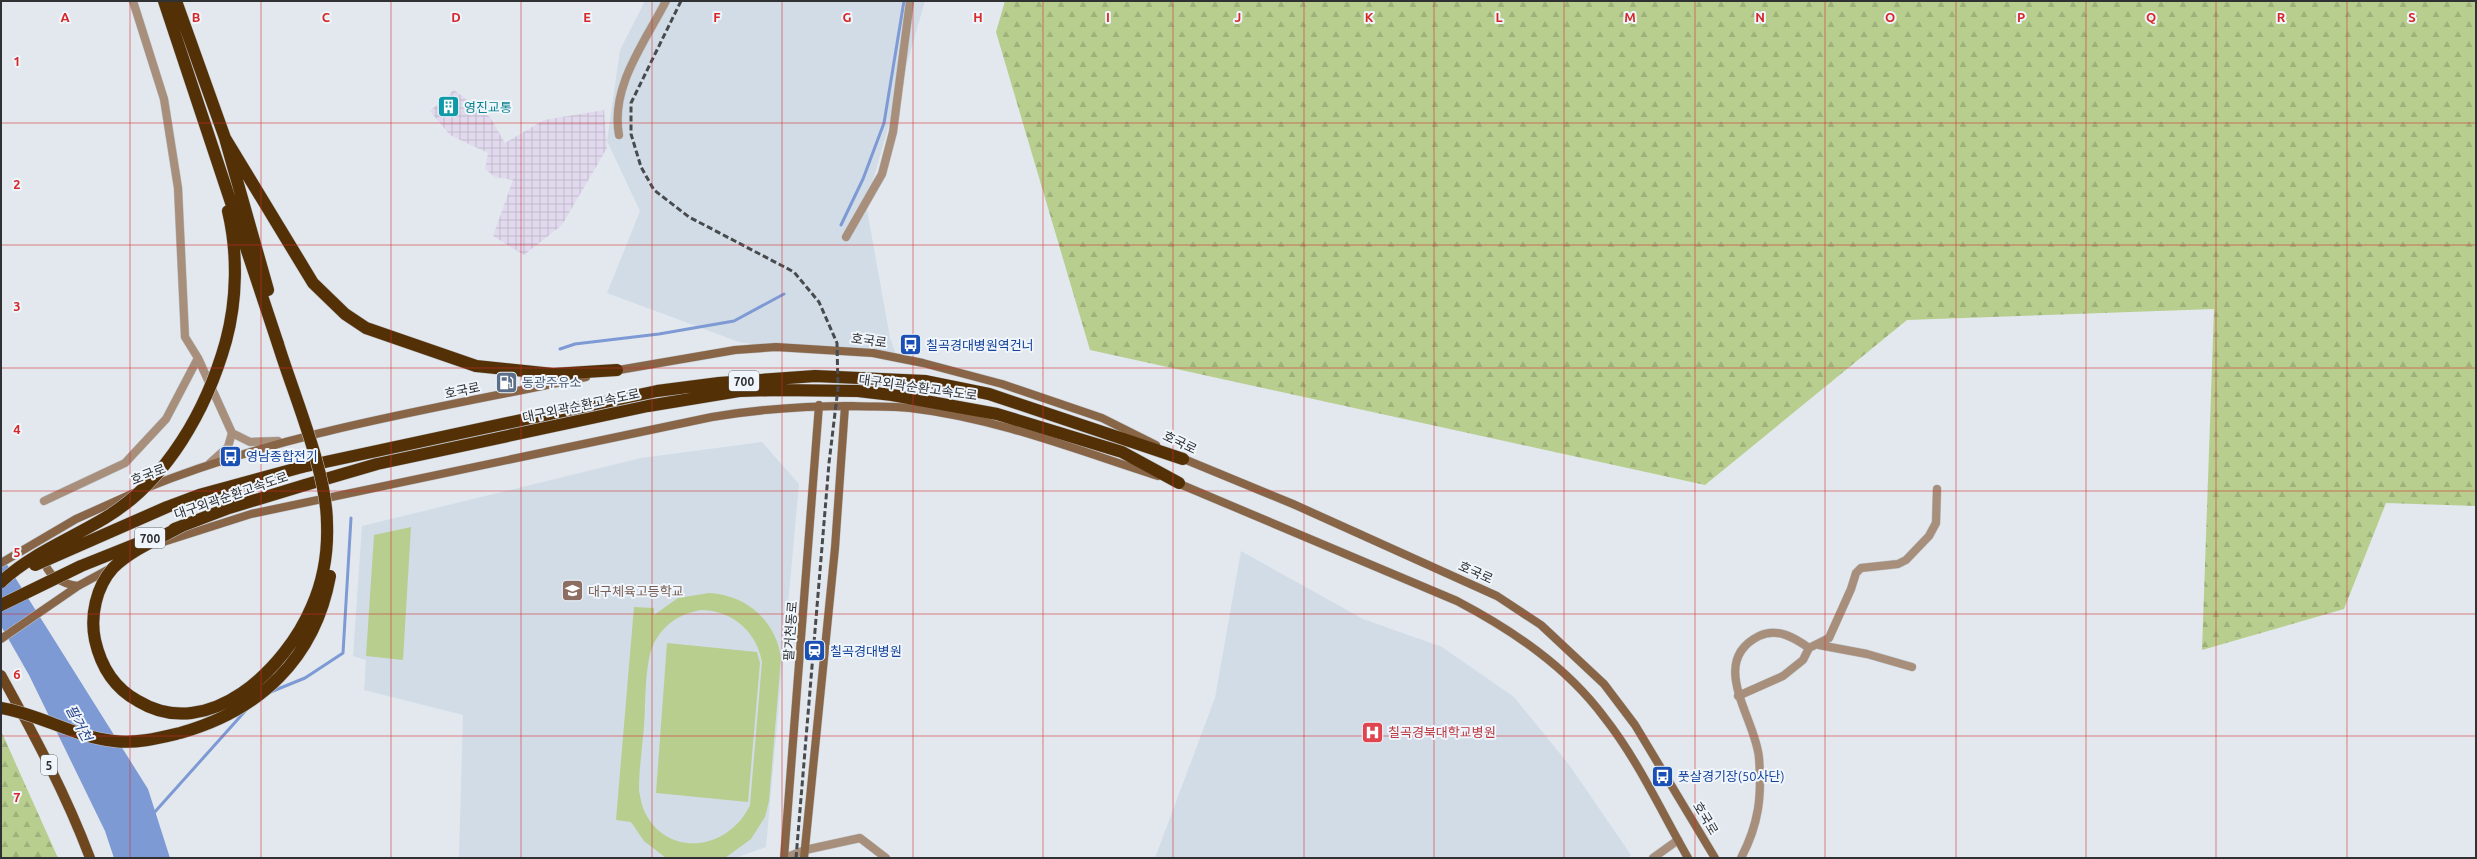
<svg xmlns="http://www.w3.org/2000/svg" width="2477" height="859" font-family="Ubuntu,'Noto Sans KR',sans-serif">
  <defs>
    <pattern id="industrial-grid" width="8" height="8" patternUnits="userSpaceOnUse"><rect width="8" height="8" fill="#e1d9ee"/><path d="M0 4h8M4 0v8" fill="none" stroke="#c1bbcd"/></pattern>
    <pattern id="forest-firs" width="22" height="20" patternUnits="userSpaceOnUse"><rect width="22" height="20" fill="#b8ce8e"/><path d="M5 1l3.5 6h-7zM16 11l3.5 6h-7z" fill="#9eb17b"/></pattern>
  </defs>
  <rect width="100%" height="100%" fill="#e2e8ee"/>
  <path fill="url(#industrial-grid)" d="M 454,90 L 490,117 L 505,143 L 544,120 L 604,110 L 607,148 L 562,225 L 524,255 L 493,236 L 513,180 L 495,177 L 485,169 L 488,153 L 450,135 L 430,111 Z"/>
  <path fill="#d1dce7" d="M 645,1 L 925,1 L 866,204 L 890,338 L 897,357 L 776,347 L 739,342 L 607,293 L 640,211 L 607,141 L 620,50 Z
    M 762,442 L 799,484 L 766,847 L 735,858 L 459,858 L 463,715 L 364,690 L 366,660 L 353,656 L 362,526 L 641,458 Z
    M 1241,551 L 1363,619 L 1442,647 L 1514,697 L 1570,766 L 1631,855 L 1627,858 L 1155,858 L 1215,698 Z"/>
  <path fill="url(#forest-firs)" d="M 1005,1 L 2476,1 L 2476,506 L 2386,503 L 2344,609 L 2202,650 L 2214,309 L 1907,320 L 1705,485 L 1090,350 L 996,32 Z
    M 1,731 L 2,733 L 58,858 L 1,858 Z"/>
  <path fill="#b8ce8e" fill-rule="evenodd" d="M 411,527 L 403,660 L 366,656 L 374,535 Z
    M 709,593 C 747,595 776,621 781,658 L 769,801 L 765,817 L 751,839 L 725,858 L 666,858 L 644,841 L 631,822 L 616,820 L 634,607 L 654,608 L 654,615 L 678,598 ZM 701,610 C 732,610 757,632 762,662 L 750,805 C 728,852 664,859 643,808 C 641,802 640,796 639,790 C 639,770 642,748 644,727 C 646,704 644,664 654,643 C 665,623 680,614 701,610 Z
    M 667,643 L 757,652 L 760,663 L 748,802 L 656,793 Z"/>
  <path fill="#7e9ad4" d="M 1,555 L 148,789 L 170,858 L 114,858 L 105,831 L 29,675 L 1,626 Z"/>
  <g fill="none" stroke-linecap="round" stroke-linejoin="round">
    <path stroke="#7e9ad4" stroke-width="3" d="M 841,225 L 863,179 L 884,123 L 904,1
      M 560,349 L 575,344 L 659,334 L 734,321 L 784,294
      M 268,693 L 305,678 L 343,653 L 351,518
      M 153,814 L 247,709"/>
    <defs>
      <path id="street" d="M 133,1 L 164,99 L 178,188 L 185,337 L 198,358 L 232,433 L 250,442 L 278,441
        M 619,135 C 610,87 645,42 666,1
        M 846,237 L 882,174 L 893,132 L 910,1
        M 210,463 L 228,447 L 232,433
        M 44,501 L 125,463 L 166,419 L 198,358
        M 1819,645 L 1867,654 L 1912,667
        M 1738,696 L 1783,676 L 1803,660 L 1809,648 L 1829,638 L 1851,589 L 1856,573 L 1861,568 L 1898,564 L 1906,560 L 1929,536 L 1936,523 L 1937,489
        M 785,858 L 805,850 L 860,838 L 886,858
        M 1653,858 L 1678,840
        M 1741,858 C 1759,824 1762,796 1759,758 C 1756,719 1707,662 1759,636 C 1777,627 1795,638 1809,648"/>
      <path id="secondary" d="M 613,371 L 735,350 L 776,347 L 873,353 L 923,363 L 1002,384 L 1102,418 L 1156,445
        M 1179,457 L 1293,504 L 1497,596 L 1541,625 L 1604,684 L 1635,725 L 1715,858
        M 1175,482 L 1457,601 C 1512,630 1566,666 1604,717 C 1638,760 1661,811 1688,858
        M 146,488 C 287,431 439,408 586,377
        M 157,544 L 251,514 L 712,417 C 759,409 805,406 853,406 C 872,407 892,406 910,408 C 996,418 1077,450 1158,476
        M 45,556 C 43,575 63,584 78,586
        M 1,563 L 76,519 L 134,493
        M 1,639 L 78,586 L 111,568
        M 784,858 L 819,405
        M 804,858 L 835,548 L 845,406"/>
      <path id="primary" d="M 1,675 C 34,735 66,794 90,858"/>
      <path id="highway" d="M 164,1 L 278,344
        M 176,1 L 225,138 L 268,290
        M 225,138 L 313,283 L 345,314 L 366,328 L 476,366 L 553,374 L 617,370
        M 226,341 C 237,300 238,253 228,211
        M 302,467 L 657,391 L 719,383 L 815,376 L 925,381 L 989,394 L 1183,459
        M 305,485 L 377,464 L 648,406 L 739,391 L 778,390 L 858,391 L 892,395 L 997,414 L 1122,452 L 1179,483"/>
    </defs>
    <use href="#street" stroke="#bec3c9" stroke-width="9"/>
    <use href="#secondary" stroke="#bec3c9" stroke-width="9"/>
    <use href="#primary" stroke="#bec3c9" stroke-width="11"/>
    <use href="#highway" stroke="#bec3c9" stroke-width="13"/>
    <use href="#street" stroke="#a78f7b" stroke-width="8"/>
    <use href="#secondary" stroke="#876546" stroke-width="8"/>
    <use href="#primary" stroke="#6f471e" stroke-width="10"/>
    <use href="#highway" stroke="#543007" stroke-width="12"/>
    <path stroke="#484b4d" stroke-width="3" stroke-dasharray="6 3" stroke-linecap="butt" d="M 681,1 L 631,103 L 631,134 L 641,167 L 654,190 L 689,217 L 794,272 L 819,302 L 837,343 L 838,388 L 829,463 L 796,858"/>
    <defs>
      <path id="highway-bridge" d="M 182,526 C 160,538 131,550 113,568 C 96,587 90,616 95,640 C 101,667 114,688 138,701 C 209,744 286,668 312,606 C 323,581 328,552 327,524 C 327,472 294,396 278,344
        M 174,529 L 229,508 L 305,485
        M 35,565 L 167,507 L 199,495 L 302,467
        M 1,582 C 31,554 70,539 105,518 C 167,481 207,409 226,341
        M 1,605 L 81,566 L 146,540
        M 1,708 C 40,714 74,737 114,741 C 136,744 159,738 180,733 C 259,711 315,659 330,576"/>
    </defs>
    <use href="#highway-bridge" stroke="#bec3c9" stroke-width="13" stroke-linecap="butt"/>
    <use href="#highway-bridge" stroke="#543007" stroke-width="12"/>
  </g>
  <path fill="none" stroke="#d62828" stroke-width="1" stroke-opacity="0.55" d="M 130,1 L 130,858M 261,1 L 261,858M 391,1 L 391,858M 521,1 L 521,858M 652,1 L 652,858M 782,1 L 782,858M 913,1 L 913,858M 1043,1 L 1043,858M 1173,1 L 1173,858M 1304,1 L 1304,858M 1434,1 L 1434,858M 1564,1 L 1564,858M 1695,1 L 1695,858M 1825,1 L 1825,858M 1956,1 L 1956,858M 2086,1 L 2086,858M 2216,1 L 2216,858M 2347,1 L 2347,858M 1,123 L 2476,123M 1,245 L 2476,245M 1,368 L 2476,368M 1,491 L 2476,491M 1,614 L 2476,614M 1,736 L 2476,736"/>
  <defs>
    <symbol id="building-square" viewBox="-11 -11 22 22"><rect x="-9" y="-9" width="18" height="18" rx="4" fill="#0f9aa8" stroke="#eff5fb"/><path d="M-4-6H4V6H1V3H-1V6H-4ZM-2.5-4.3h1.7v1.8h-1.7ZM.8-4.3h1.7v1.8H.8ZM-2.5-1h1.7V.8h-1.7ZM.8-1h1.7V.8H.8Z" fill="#fff"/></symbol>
    <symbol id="bus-square" viewBox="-11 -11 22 22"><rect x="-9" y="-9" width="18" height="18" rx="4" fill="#1a4fb4" stroke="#eff5fb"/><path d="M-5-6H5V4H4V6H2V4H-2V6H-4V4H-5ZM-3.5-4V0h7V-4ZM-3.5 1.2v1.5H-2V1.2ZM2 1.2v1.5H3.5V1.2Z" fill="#fff"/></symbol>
    <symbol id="fuel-square" viewBox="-11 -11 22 22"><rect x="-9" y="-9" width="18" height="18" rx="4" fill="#5c6f8a" stroke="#eff5fb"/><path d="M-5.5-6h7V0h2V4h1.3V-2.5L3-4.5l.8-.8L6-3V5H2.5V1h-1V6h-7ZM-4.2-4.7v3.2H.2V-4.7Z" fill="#fff"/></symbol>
    <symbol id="school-square" viewBox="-11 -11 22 22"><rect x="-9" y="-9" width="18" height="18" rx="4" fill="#8d6e63" stroke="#eff5fb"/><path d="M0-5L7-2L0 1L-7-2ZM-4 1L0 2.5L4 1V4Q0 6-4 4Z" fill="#fff"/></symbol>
    <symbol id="station-square" viewBox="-11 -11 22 22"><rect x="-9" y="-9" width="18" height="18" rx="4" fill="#1a4fb4" stroke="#eff5fb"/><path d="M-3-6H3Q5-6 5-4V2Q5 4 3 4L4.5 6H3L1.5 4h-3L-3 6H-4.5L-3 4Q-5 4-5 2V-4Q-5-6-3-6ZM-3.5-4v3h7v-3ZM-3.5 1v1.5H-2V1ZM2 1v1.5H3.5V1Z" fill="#fff"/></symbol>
    <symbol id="hospital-square" viewBox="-11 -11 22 22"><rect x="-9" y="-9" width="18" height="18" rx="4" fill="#e0444e" stroke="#eff5fb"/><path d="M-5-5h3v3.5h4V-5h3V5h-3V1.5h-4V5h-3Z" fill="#fff"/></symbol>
  </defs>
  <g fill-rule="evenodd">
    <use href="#building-square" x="436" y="94" width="25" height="25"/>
    <use href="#bus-square" x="898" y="332" width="25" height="25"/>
    <use href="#fuel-square" x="494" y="370" width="25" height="25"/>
    <use href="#bus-square" x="218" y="444" width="25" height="25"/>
    <use href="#school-square" x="560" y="578" width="25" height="25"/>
    <use href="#station-square" x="802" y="638" width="25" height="25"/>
    <use href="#hospital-square" x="1360" y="720" width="25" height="25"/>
    <use href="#bus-square" x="1650" y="764" width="25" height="25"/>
  </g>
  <g text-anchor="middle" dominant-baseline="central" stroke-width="4" stroke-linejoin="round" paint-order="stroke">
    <g fill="#eff5fb" stroke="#696c6f" stroke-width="1">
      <rect x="729" y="371" width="30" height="20" rx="3"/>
      <rect x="135" y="528" width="30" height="20" rx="3"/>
      <rect x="41" y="755" width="16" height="20" rx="3"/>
    </g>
    <g font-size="12" font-weight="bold" fill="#2f3133">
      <text x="744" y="381">700</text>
      <text x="150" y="538">700</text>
      <text x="49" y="765">5</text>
    </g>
    <g font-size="13" fill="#0d838f" stroke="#eff5fb" text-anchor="start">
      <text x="464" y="107">영진교통</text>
    </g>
    <g font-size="13" fill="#2f3133" stroke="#eff5fb">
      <text transform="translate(869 340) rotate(8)">호국로</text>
      <text transform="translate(918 387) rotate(8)">대구외곽순환고속도로</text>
      <text transform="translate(462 390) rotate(-12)">호국로</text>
      <text transform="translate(581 405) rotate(-12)">대구외곽순환고속도로</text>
      <text transform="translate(1180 442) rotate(26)">호국로</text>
      <text transform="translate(148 474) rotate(-21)">호국로</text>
      <text transform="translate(231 495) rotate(-19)">대구외곽순환고속도로</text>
      <text transform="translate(1476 572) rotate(24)">호국로</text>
      <text transform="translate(790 631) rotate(-86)">팔거천동로</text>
      <text transform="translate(1706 818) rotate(59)">호국로</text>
    </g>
    <g font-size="13" fill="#164399" stroke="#eff5fb" text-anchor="start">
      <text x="926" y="345">칠곡경대병원역건너</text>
      <text x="246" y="456">영남종합전기</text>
      <text x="830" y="651">칠곡경대병원</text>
      <text x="1678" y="776">풋살경기장(50사단)</text>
    </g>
    <g font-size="13" fill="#4e5e75" stroke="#eff5fb" text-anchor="start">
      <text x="522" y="382">동광주유소</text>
    </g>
    <g font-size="13" fill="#785e54" stroke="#eff5fb" text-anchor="start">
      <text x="588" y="591">대구체육고등학교</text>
    </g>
    <g font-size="13" fill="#be3a42" stroke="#eff5fb" text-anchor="start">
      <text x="1388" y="732">칠곡경북대학교병원</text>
    </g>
    <g font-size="14" font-style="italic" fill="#26448a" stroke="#eff5fb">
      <text transform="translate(79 723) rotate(62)">팔거천</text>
    </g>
  </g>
  <g font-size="13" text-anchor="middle" font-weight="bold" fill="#d62828" stroke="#eff5fb" stroke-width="4" stroke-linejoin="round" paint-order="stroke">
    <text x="65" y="22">A</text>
    <text x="196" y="22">B</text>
    <text x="326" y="22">C</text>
    <text x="456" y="22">D</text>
    <text x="587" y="22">E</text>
    <text x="717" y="22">F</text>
    <text x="847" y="22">G</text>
    <text x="978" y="22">H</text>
    <text x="1108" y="22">I</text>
    <text x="1238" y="22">J</text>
    <text x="1369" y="22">K</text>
    <text x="1499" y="22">L</text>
    <text x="1630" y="22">M</text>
    <text x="1760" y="22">N</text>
    <text x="1890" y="22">O</text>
    <text x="2021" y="22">P</text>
    <text x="2151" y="22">Q</text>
    <text x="2281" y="22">R</text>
    <text x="2412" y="22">S</text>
    <text x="17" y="66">1</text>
    <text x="17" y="189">2</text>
    <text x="17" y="311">3</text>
    <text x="17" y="434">4</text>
    <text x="17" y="557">5</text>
    <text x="17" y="679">6</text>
    <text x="17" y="802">7</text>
  </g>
  <rect width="2477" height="859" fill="none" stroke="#2f3133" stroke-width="4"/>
</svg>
